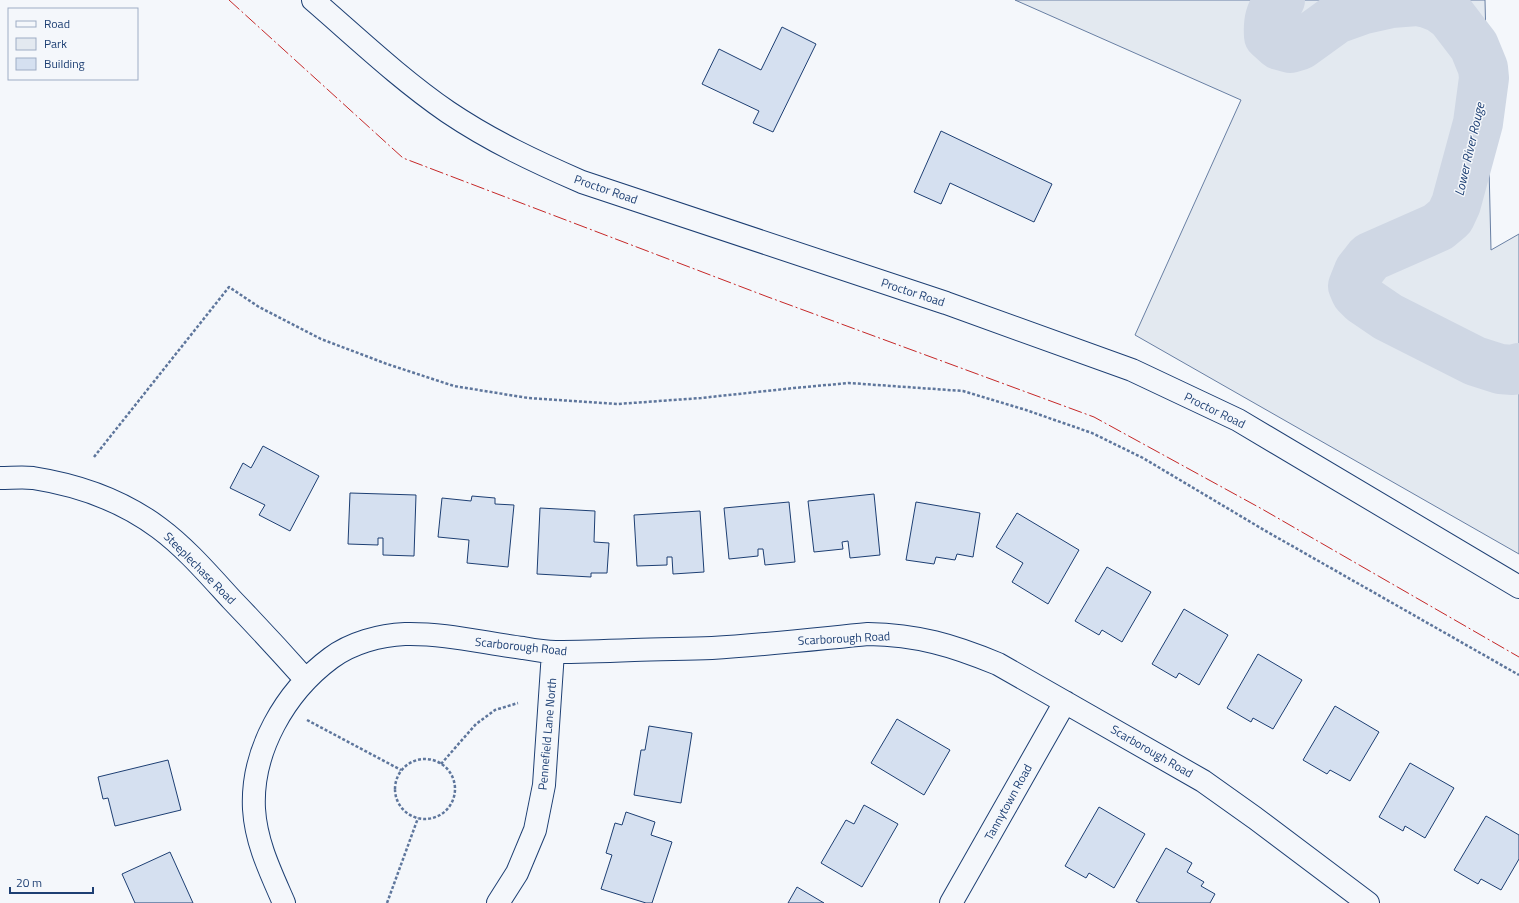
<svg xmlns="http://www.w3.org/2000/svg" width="1519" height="903" font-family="'Titillium Web',sans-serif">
  <rect width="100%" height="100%" fill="#f4f7fb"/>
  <path fill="#e3e9f0" stroke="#687fa3" d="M 1015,0 L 1485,0 L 1491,250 L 1519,234 L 1519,554 L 1135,335 L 1241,100 Z"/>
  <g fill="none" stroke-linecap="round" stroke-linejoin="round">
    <path stroke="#cfd7e4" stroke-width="50" d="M 1280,0 C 1270,12 1268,21 1269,36 L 1279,45 L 1290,48 L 1300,45 L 1336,19 L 1364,9 L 1391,3 L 1417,1 L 1427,3 L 1440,8 L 1451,16 L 1474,46 L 1483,68 L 1484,78 L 1478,123 L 1456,204 L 1450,217 L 1438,227 L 1370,257 L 1359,271 L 1353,286 L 1356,293 L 1363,300 L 1388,317 L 1475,361 L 1500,369 L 1513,370 L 1519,368"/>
  </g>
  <path fill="#d5e0f0" stroke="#1d3f73" d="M 782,27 L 816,44 L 773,132 L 753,123 L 759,111 L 702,84 L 719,49 L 761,70 Z
    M 941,131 L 1052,184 L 1034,222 L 950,183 L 941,204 L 914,192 Z
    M 263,446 L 319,476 L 290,531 L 259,515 L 265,505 L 230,488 L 243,463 L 251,468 Z
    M 350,493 L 416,495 L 414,556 L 383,555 L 383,538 L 378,538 L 378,545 L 348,544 Z
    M 874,494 L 880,555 L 850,558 L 848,541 L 842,542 L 843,549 L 814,552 L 808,501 Z
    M 472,496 L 495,498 L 495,504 L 514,505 L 508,567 L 467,563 L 469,540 L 438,537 L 442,498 L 471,501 Z
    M 789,502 L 795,562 L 765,565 L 763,549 L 758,549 L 758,556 L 729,559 L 724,508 Z
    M 916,502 L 980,513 L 973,557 L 957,554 L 955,560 L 936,557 L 934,564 L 906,560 Z
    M 540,508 L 595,511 L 594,542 L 609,543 L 607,573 L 591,573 L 591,577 L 537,574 Z
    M 700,511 L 704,572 L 673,574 L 672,557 L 667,557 L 667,565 L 637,566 L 634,515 Z
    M 1017,513 L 1079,550 L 1048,604 L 1012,582 L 1023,563 L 996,547 Z
    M 1107,567 L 1151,592 L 1122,642 L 1102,630 L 1099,635 L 1075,621 Z
    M 1184,609 L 1228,635 L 1199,685 L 1179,673 L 1176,678 L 1152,664 Z
    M 1258,654 L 1302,680 L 1273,729 L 1253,718 L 1251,722 L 1227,708 Z
    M 1335,706 L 1379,732 L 1350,781 L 1330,770 L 1327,774 L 1303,760 Z
    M 897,719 L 950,750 L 924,795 L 871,763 Z
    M 649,726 L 692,733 L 681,803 L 634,795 L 641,750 L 645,750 Z
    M 168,760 L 181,810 L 115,826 L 108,798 L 103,799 L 98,777 Z
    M 1410,763 L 1454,788 L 1425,838 L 1405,826 L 1403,831 L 1379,817 Z
    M 864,805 L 898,824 L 862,887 L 821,863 L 846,820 L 854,824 Z
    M 1099,807 L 1145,834 L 1114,888 L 1089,873 L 1086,878 L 1065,866 Z
    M 626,812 L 655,822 L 651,835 L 672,842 L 652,903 L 646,903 L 601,889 L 612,855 L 606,853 L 615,823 L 622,825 Z
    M 1486,816 L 1519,835 L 1519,859 L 1501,890 L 1481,879 L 1478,884 L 1454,870 Z
    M 1166,848 L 1192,863 L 1187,872 L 1204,882 L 1201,886 L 1215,894 L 1210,903 L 1140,903 L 1136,901 Z
    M 170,852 L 193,903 L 135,903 L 122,874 Z
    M 797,887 L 824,903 L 788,903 Z"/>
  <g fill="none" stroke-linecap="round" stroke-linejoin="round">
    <defs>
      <path id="minor" d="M 0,478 C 11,478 23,477 33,478 C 78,485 123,501 159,528 C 186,548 209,575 232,600 C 257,626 282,653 306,680
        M 284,903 C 271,873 256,843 254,809 C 251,751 285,692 331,658 C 351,643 380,635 405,634 C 444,633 484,643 523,648 C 534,650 545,652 556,652 C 582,652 608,651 634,650 C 660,649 686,649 712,648 C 764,645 816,639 868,634 C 918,635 952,645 998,664 L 1203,781 L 1255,818 L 1368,903
        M 498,903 L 517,873 L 535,830 L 544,785 L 553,652
        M 951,903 L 1065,702"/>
      <path id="tertiary" d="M 313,0 C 357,38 400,79 448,112 C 491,141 536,162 582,182 L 946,303 L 1132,370 L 1238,420 L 1519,587"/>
    </defs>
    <use href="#minor" stroke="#1d3f73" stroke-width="24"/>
    <use href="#tertiary" stroke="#1d3f73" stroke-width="24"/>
    <path stroke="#5e769c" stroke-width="2.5" stroke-dasharray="3 2" stroke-linecap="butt" d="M 94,457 L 229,287 L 259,307 L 321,339 L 387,364 L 454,386 L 528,398 L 618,404 L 701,398 L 794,388 L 849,383 L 963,391 L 1026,410 L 1092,433 L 1143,458 L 1264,530 L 1519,675
      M 307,720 L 401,770
      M395 789a30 30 0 1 1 60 0a30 30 0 1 1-60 0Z
      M 441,764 L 476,724 L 495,710 L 518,703
      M 387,903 L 418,818"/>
    <use href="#minor" stroke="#f4f7fb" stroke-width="22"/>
    <use href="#tertiary" stroke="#f4f7fb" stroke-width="22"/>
    <path stroke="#c62828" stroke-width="1" stroke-dasharray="14 3 2 3" stroke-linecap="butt" d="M 229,0 L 403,158 L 768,297 L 1094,417 L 1262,509 L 1519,657"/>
  </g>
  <g text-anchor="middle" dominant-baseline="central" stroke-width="3" stroke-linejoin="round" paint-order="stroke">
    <g font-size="12" fill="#1d3f73" stroke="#f4f7fb">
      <text transform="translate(606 189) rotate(19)">Proctor Road</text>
      <text transform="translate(913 292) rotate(18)">Proctor Road</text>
      <text transform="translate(1215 410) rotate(26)">Proctor Road</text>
      <text transform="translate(200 568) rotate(45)">Steeplechase Road</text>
      <text transform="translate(844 638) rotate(-3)">Scarborough Road</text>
      <text transform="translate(521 646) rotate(6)">Scarborough Road</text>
      <text transform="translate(547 734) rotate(-85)">Pennefield Lane North</text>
      <text transform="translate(1152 751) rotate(30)">Scarborough Road</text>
      <text transform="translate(1008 802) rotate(-61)">Tannytown Road</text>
    </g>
    <g font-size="13" font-style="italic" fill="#1d3f73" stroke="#f4f7fb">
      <text transform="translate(1469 149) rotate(-77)">Lower River Rouge</text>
    </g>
  </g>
  <rect x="8" y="8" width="130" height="72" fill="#f4f7fb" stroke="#9eadc5"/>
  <rect x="16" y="21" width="20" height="6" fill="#f4f7fb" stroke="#9eadc5"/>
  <text x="44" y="28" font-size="12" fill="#1d3f73">Road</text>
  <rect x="16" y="38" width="20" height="12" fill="#e3e9f0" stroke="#9eadc5"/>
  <text x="44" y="48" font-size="12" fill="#1d3f73">Park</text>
  <rect x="16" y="58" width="20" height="12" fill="#d5e0f0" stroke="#9eadc5"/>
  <text x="44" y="68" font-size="12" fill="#1d3f73">Building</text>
  <path d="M10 887v6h83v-6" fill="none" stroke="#1d3f73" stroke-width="2"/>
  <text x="16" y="887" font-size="12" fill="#1d3f73" stroke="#f4f7fb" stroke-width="3" paint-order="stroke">20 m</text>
</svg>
